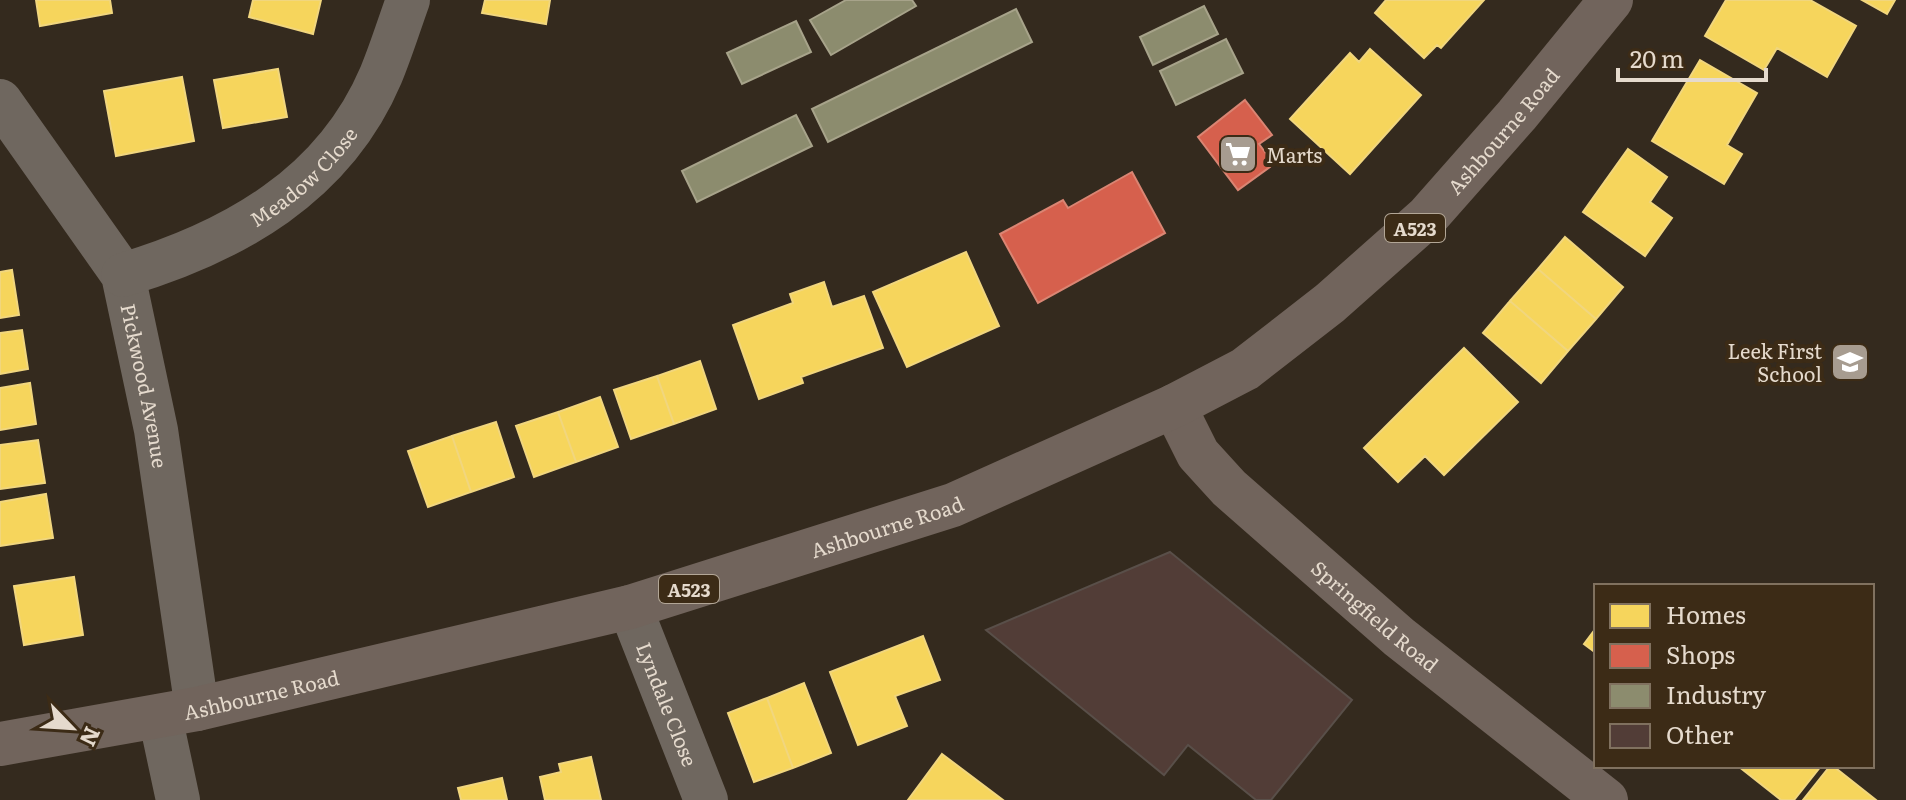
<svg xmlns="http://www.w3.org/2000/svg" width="1906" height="800" font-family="Literata,serif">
  <rect width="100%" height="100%" fill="#342a1e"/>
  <path fill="#f6d55c" stroke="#f1d67e" stroke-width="2" d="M 36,0 L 110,0 L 112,13 L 40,26 Z
    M 253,0 L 321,0 L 313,34 L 249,17 Z
    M 485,0 L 550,0 L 546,24 L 482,13 Z
    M 1386,0 L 1484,0 L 1441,48 L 1437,45 L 1424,58 L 1375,13 Z
    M 1726,0 L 1810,0 L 1856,26 L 1827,77 L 1777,48 L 1764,70 L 1705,36 Z
    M 1862,0 L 1895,0 L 1887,14 Z
    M 1370,49 L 1421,95 L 1350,174 L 1290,119 L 1350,53 L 1359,62 Z
    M 1700,60 L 1757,93 L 1727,145 L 1742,154 L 1724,184 L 1652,141 Z
    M 278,69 L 287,117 L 223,128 L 214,80 Z
    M 182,77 L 194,141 L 116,156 L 104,91 Z
    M 1628,149 L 1667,177 L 1650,202 L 1672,218 L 1645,256 L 1583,212 Z
    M 1565,237 L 1623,287 L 1596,319 L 1538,269 Z
    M 966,252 L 999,326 L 907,367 L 873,292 Z
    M 1538,269 L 1596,319 L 1568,351 L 1510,301 Z
    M 12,270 L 19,315 L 0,318 L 0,272 Z
    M 824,282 L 832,307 L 864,296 L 883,348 L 801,377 L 803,383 L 759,399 L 733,325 L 793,303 L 790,294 Z
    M 1510,301 L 1568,351 L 1541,383 L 1483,333 Z
    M 22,330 L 28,369 L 0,374 L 0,333 Z
    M 1464,348 L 1518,402 L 1444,475 L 1425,456 L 1398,482 L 1364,448 Z
    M 700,361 L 716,409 L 674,424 L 657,376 Z
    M 657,376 L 674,424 L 631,439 L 614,390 Z
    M 30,383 L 36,424 L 0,430 L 0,388 Z
    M 600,397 L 618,447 L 576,462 L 558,412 Z
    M 558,412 L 576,462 L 534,477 L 516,426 Z
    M 496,422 L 514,477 L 471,492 L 452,436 Z
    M 452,436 L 471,492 L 428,507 L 408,451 Z
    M 38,440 L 45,483 L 0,489 L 0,445 Z
    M 46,494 L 53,538 L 0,546 L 0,502 Z
    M 74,577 L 83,635 L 24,645 L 14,586 Z
    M 1596,628 L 1596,653 L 1584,644 Z
    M 923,636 L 940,680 L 895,696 L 907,726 L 858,745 L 830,672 Z
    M 804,683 L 831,753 L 793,768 L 767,698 Z
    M 767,698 L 793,768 L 754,782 L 728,713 Z
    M 942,754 L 1003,800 L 908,800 Z
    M 591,757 L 601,800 L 545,800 L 540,777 L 561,772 L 559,764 Z
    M 1738,766 L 1821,766 L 1794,800 L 1781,800 Z
    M 1830,766 L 1833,766 L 1876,800 L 1803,800 Z
    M 502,778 L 507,800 L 461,800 L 458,788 Z"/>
  <path fill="#d6604d" stroke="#da8573" stroke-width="2" d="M 1245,100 L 1272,135 L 1259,144 L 1274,164 L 1238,190 L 1198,137 Z
    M 1132,172 L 1165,233 L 1038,303 L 1000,234 L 1063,200 L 1068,208 Z"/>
  <path fill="#8c8c6e" stroke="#a7a38a" stroke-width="2" d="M 846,0 L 912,0 L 916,6 L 831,55 L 810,20 Z
    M 1204,6 L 1218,34 L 1153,65 L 1140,37 Z
    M 1016,9 L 1032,42 L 828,142 L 812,109 Z
    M 796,21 L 811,52 L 742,84 L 727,53 Z
    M 1226,39 L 1243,73 L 1176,105 L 1160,71 Z
    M 796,115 L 812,146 L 697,202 L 682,171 Z"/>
  <path fill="#523d37" stroke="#594f49" stroke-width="2" d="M 1170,552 L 1352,700 L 1271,800 L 1256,800 L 1188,745 L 1164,775 L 986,630 Z"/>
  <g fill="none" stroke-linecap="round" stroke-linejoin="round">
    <g stroke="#6f675f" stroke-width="44">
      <path id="s1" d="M 0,101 L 123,275 L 156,430 L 197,709"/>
      <path id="s2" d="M 123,275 C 233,242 334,186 381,75 C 391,51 399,25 408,0"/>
      <path id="s3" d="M 630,607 L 706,800"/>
      <path d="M 160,716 L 178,800"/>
    </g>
    <g stroke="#71645c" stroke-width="44">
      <path id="s4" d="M 1174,406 L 1198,454 L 1229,488 L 1399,637 L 1606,800"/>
      <path id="s5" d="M 0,744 L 197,709 L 630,607 L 953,505 L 1174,406 L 1245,369 L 1330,303 L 1427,217 L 1517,115 L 1611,0"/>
    </g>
  </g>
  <defs>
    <symbol id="supermarket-square" viewBox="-11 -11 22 22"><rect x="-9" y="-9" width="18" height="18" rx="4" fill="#a79c90" stroke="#3c2b16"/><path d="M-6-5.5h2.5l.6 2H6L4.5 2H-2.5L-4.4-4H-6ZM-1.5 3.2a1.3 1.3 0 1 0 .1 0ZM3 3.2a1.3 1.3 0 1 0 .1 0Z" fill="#fff"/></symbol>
    <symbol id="school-square" viewBox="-11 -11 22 22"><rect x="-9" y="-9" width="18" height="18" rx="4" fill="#a79c90" stroke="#3c2b16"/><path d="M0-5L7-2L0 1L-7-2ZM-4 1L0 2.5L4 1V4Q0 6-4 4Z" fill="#fff"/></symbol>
  </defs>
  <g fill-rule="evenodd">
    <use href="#supermarket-square" x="1216" y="132" width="44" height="44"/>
    <use href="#school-square" x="1828" y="340" width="44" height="44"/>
  </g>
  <g text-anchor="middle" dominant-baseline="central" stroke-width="8" stroke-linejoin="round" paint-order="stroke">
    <g fill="#3c2b16" stroke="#b2a696" stroke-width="2">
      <rect x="1385" y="214" width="60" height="28" rx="6"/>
      <rect x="659" y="575" width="60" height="28" rx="6"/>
    </g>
    <g font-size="18" font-weight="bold" fill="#e5dacd">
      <text x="1415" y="228">A523</text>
      <text x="689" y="589">A523</text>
    </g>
    <g font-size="20" fill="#e5dacd" stroke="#3c2b16">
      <text stroke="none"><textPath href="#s5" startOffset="1658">Ashbourne Road</textPath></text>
      <text stroke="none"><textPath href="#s2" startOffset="208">Meadow Close</textPath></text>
      <text stroke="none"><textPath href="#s1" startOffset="326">Pickwood Avenue</textPath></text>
      <text stroke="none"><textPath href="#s5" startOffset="914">Ashbourne Road</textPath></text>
      <text stroke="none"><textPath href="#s4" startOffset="294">Springfield Road</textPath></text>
      <text stroke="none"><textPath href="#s5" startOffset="266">Ashbourne Road</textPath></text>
      <text stroke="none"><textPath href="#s3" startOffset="104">Lyndale Close</textPath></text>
    </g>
    <g font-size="20" fill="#e5dacd" stroke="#3c2b16" text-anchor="start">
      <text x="1266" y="154">Marts</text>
      <text x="1822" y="350" text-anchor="end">Leek First<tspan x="1822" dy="23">School</tspan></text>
    </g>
  </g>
  <rect x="1594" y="584" width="280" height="184" fill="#3c2b16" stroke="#80715f" stroke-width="2"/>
  <rect x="1610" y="604" width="40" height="24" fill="#f6d55c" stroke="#80715f" stroke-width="2"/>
  <text x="1666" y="624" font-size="24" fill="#e5dacd">Homes</text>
  <rect x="1610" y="644" width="40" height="24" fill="#d6604d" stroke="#80715f" stroke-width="2"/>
  <text x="1666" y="664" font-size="24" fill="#e5dacd">Shops</text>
  <rect x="1610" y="684" width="40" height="24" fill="#8c8c6e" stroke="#80715f" stroke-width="2"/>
  <text x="1666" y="704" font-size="24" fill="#e5dacd">Industry</text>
  <rect x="1610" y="724" width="40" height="24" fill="#523d37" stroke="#80715f" stroke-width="2"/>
  <text x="1666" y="744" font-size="24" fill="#e5dacd">Other</text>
  <g transform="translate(72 728) rotate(115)" stroke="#3c2b16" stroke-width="6" paint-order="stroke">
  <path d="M0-6L14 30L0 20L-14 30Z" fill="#e5dacd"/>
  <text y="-12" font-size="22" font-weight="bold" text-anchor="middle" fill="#e5dacd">N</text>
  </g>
  <path d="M1618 68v12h148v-12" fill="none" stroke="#e5dacd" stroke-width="4"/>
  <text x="1630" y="68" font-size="24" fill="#e5dacd" stroke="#3c2b16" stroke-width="6" paint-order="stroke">20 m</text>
</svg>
